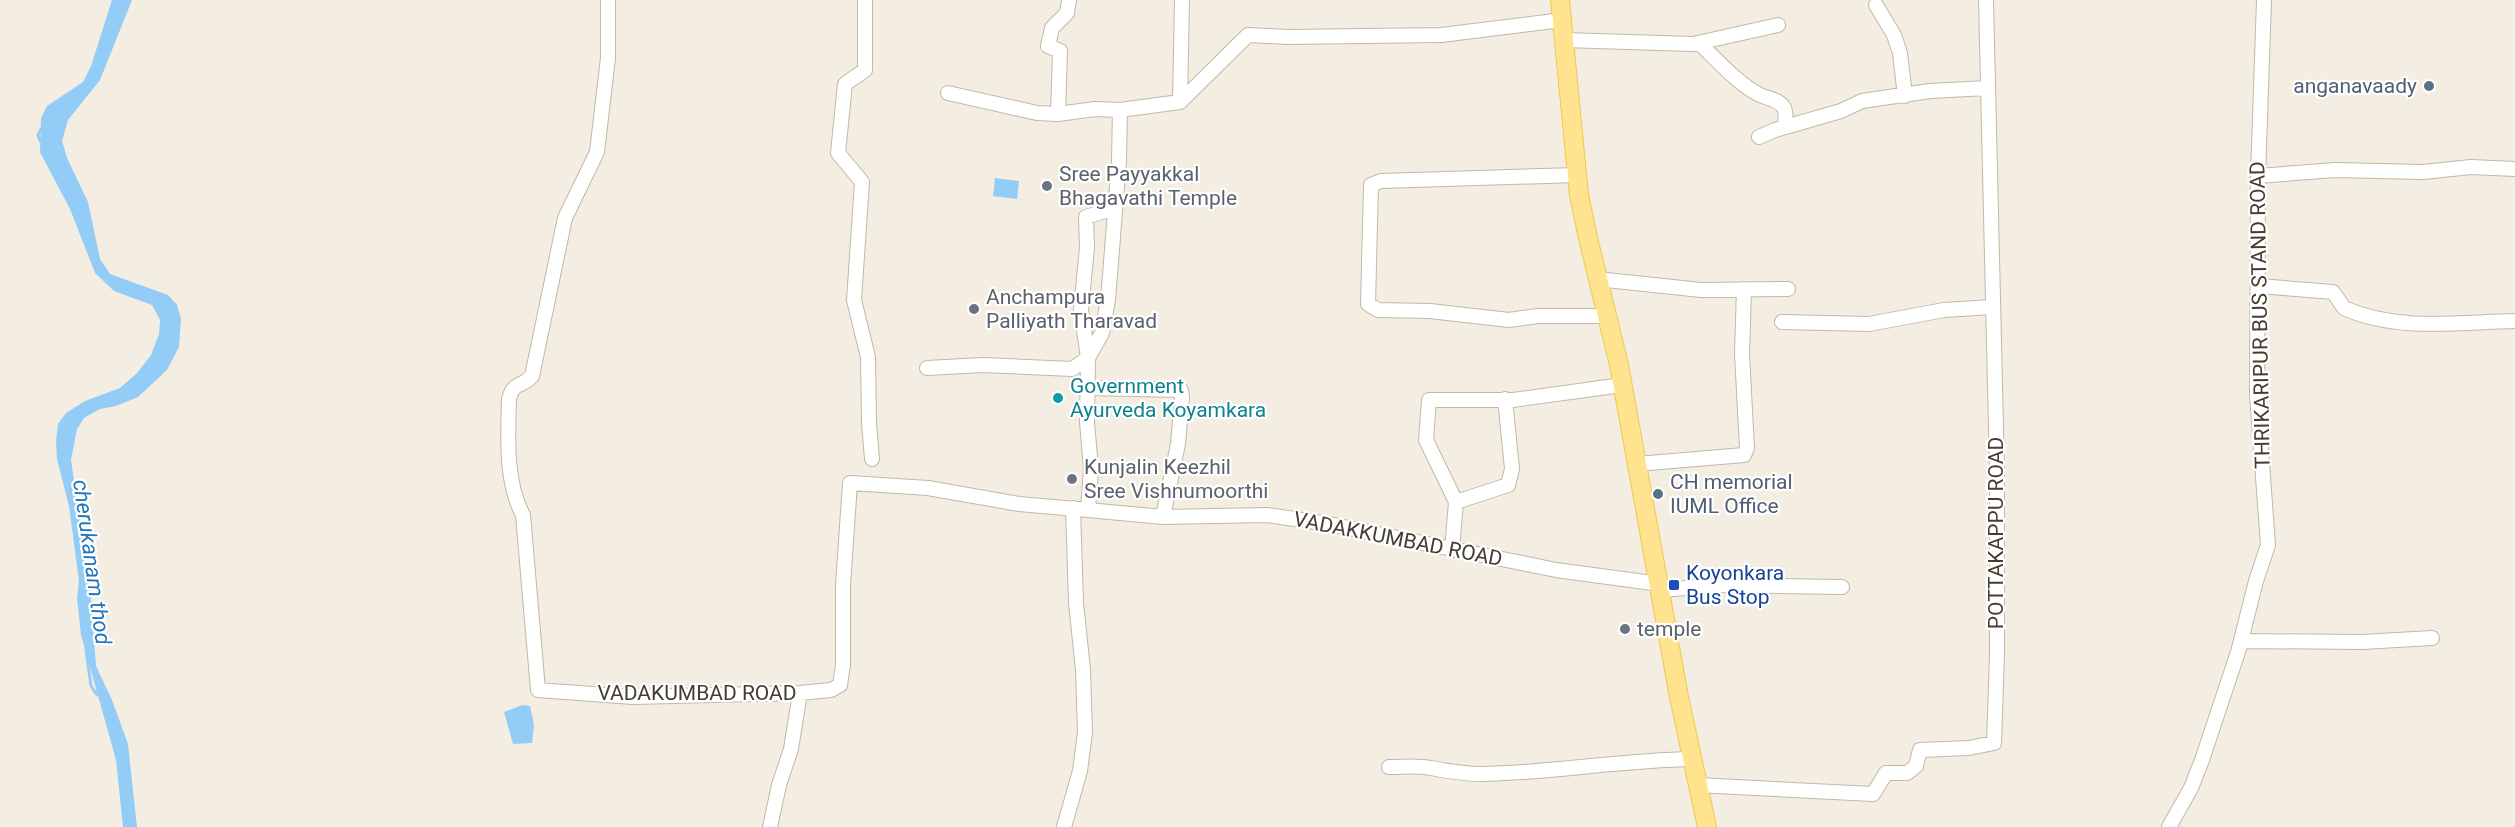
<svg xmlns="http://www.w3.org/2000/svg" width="2515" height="827" font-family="Roboto,sans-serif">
  <rect width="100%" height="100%" fill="#f3eee1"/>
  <path fill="#94ccf8" d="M 112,0 L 132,0 L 100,80 L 68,120 L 62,141 L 67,158 L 88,202 L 100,259 L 110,274 L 168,295 L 177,305 L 181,319 L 179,347 L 167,370 L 138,397 L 116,406 L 100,409 L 84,418 L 77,429 L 71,460 L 91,599 L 96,666 L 112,700 L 128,744 L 137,827 L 123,827 L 116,760 L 81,635 L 77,598 L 79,581 L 69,506 L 57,459 L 56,441 L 58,424 L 66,413 L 85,401 L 120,388 L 137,373 L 151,355 L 159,334 L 160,320 L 152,305 L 114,291 L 95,273 L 70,209 L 40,152 L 41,118 L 47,106 L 83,82 L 91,66 Z
    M 995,178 L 1019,181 L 1017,199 L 993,196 Z
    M 522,705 L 530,706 L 534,725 L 532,743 L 513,744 L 504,712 Z"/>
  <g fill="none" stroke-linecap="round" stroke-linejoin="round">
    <path stroke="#94ccf8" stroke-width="3" d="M 40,141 L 38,135 L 41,129
      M 86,650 L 91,686 L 97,695"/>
    <defs>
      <path id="minor" d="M 608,0 L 608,58 L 597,152 L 565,218 L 532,376 C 522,388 514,380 509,399 C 508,436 505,482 523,515 L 538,690 L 633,697 L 800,693 L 831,690 L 840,685 L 843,665 L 843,585 L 850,483 L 928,488 L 1019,504 L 1088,510
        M 865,0 L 865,70 L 845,84 L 838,153 L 862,182 L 854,300 L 868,357 L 869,423 L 872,459
        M 1182,0 L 1180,102 L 1120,110 L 1119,161 L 1108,300 L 1102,333 L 1088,358 L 1087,422 L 1091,469 L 1088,510 L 1163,517 L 1267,515 L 1329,524 L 1556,570 L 1660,584
        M 1876,5 L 1894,35 L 1900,53 L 1905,96
        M 1564,40 L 1693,44 L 1778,25
        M 1699,43 C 1716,59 1739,85 1760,95 C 1768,99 1779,99 1784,108 C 1787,113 1785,121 1785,127
        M 948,93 L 1037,113 L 1058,114 L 1095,109 L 1120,110
        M 1180,102 L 1248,35 L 1288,37 L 1441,35 L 1562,20
        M 1058,114 L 1060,51 L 1048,46 L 1052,28 L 1067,13 L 1069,0
        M 1759,137 L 1775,130 L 1841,111 L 1862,101 L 1930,91 L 1987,88
        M 1577,175 L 1381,181 L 1371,185 L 1368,304 L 1378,310 L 1430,311 L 1509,320 L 1538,316 L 1606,316
        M 2258,176 L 2335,170 L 2423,172 L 2471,167 L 2515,169
        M 1597,279 L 1701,290 L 1788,289
        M 2259,286 L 2333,292 L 2344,308 C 2397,332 2459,322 2515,321
        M 1782,322 L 1869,324 L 1944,310 L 1992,307
        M 927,368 L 983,365 L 1072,369 L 1088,358 L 1081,310 L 1087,247 L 1086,217 L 1114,208
        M 1089,388 L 1181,390 L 1182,397 L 1178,444 L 1163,517
        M 1637,464 L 1744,455 L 1747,448 L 1742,354 L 1744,289
        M 1456,502 L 1426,440 L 1429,400 L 1513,400 L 1622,385
        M 1452,550 L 1456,502 L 1508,485 L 1512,469 L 1505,399
        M 1661,590 L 1723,585 L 1842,587
        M 2241,641 L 2362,642 L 2432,638
        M 1389,767 C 1403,767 1417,765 1431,768 C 1447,771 1464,774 1481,774 C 1551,773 1621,760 1692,759
        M 1697,785 L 1873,794 L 1886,773 L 1907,773 L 1916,766 L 1920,750 L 1969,748 L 1994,743 L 1997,655 L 1997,471 L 1986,0
        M 770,827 L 779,785 L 791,749 L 800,693
        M 1064,827 L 1080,771 L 1085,732 L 1083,670 L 1076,603 L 1073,508
        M 2169,827 L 2191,788 L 2202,760 L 2238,652 L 2256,581 L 2268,545 L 2257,395 L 2258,176 L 2264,0"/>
      <path id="major" d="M 1560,0 L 1579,195 L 1588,238 L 1619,365 L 1679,697 L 1707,827"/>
    </defs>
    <use href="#minor" stroke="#c1b9a6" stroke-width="16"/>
    <use href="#major" stroke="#f1c750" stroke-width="20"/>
    <use href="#minor" stroke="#fff" stroke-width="14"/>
    <use href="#major" stroke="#ffe38e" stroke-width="18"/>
  </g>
  <g fill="#5c6f8a" stroke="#fff" stroke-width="2">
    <circle cx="2429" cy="86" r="6"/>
    <circle cx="1658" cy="494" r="6"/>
  </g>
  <g fill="#6b7280" stroke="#fff" stroke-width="2">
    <circle cx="1047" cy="186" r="6"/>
    <circle cx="974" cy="309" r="6"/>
    <circle cx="1072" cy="479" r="6"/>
    <circle cx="1625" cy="629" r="6"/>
  </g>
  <circle fill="#0f9aa8" stroke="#fff" stroke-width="2" cx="1058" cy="398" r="6"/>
  <rect fill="#1a4fb4" stroke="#fff" stroke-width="2" x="1668" y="579" width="12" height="12" rx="3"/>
  <g text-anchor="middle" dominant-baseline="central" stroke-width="4.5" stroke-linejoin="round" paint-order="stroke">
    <g font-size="21" fill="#4e5e75" stroke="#fff" text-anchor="end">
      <text x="2417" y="86">anganavaady</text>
      <text x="1670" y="482" text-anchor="start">CH memorial<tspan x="1670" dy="24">IUML Office</tspan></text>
    </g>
    <g font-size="21" fill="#5b616d" stroke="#fff" text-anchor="start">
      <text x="1059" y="174">Sree Payyakkal<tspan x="1059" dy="24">Bhagavathi Temple</tspan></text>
      <text x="986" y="297">Anchampura<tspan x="986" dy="24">Palliyath Tharavad</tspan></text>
      <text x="1084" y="467">Kunjalin Keezhil<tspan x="1084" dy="24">Sree Vishnumoorthi</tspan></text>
      <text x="1637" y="629">temple</text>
    </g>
    <g font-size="21" fill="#443e31" stroke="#fff">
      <text transform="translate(2260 315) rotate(-91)">THRIKARIPUR BUS STAND ROAD</text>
      <text transform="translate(1996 533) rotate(-90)">POTTAKAPPU ROAD</text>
      <text transform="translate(1398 539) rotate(11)">VADAKKUMBAD ROAD</text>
      <text x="697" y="693">VADAKUMBAD ROAD</text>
    </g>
    <g font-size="21" fill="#0d838f" stroke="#fff" text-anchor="start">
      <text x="1070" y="386">Government<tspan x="1070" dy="24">Ayurveda Koyamkara</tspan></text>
    </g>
    <g font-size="21" fill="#164399" stroke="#fff" text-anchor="start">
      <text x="1686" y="573">Koyonkara<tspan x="1686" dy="24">Bus Stop</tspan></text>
    </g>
    <g font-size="22" font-style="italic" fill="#1f74bc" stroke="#fff">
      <text transform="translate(92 562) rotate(82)">cherukanam thod</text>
    </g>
  </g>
</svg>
